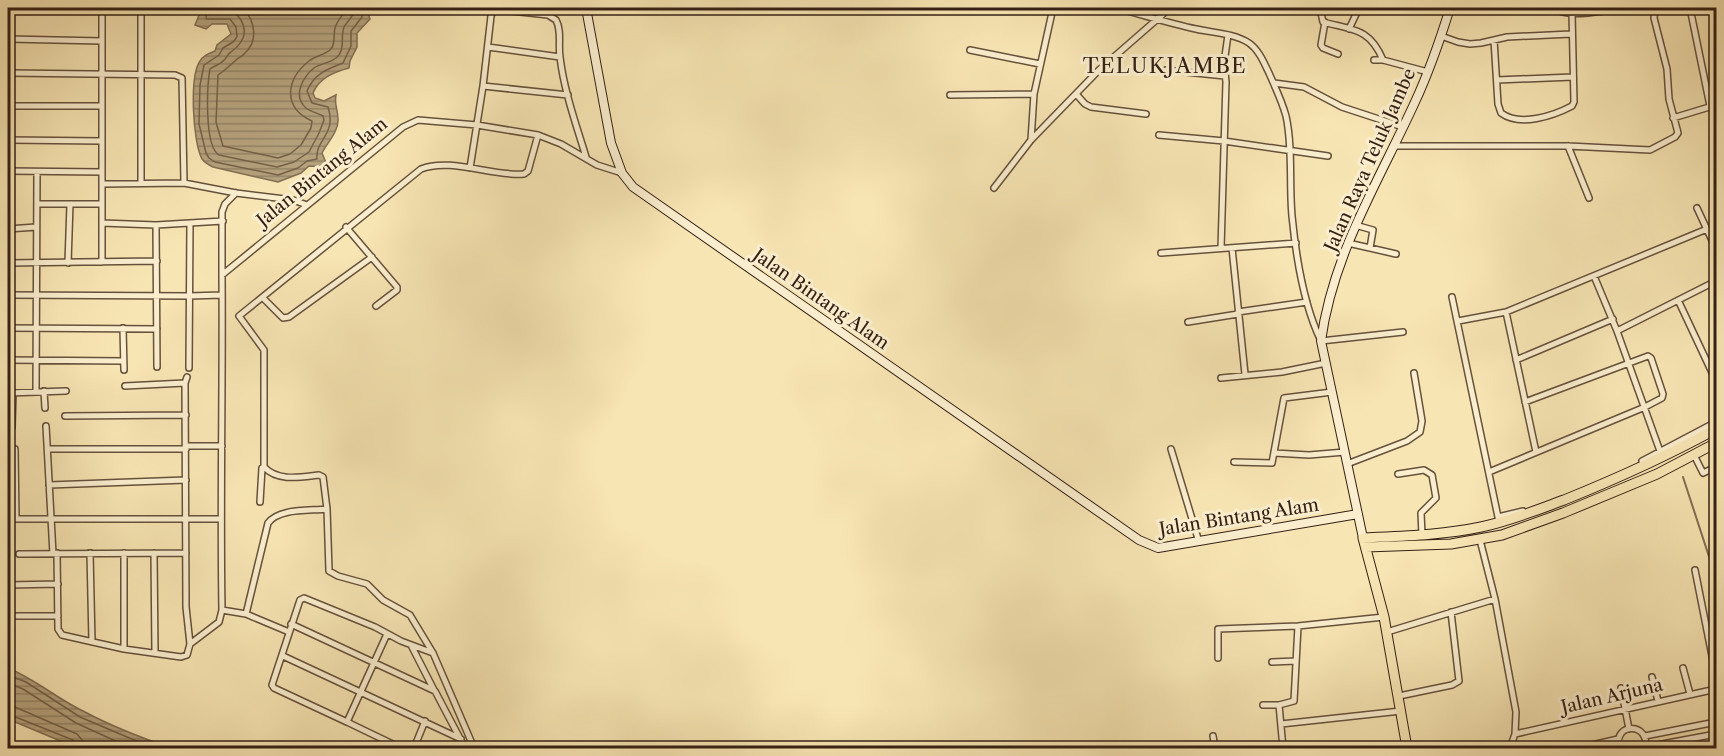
<svg xmlns="http://www.w3.org/2000/svg" width="1724" height="756" font-family="'Libre Caslon Text',serif">
  <defs>
    <pattern id="water-rules" width="6" height="5" patternUnits="userSpaceOnUse" patternTransform="scale(1.5)"><rect width="6" height="5" fill="#b5a27d"/><path d="M0 2.5h6" fill="none" stroke="#948465"/></pattern>
  </defs>
  <rect width="100%" height="100%" fill="#f7e5b3"/>
  <filter id="stains"><feTurbulence type="fractalNoise" baseFrequency=".00333" numOctaves="4"/><feColorMatrix values="0 0 0 0 .2 0 0 0 0 .09 0 0 0 0 .02 0 0 0 .5 -.17"/></filter>
  <radialGradient id="worn" r=".72"><stop offset=".6" stop-color="#630" stop-opacity="0"/><stop offset="1" stop-color="#630" stop-opacity=".3"/></radialGradient>
  <path fill="url(#water-rules)" stroke="#826e53" stroke-width="1.5" d="M 202,8 L 370,8 L 368,13 L 370,19 L 357,33 L 357,47 L 350,61 L 349,68 C 334,72 319,78 313,93 L 315,98 L 324,101 L 336,95 C 334,104 338,110 338,119 C 339,131 327,143 322,153 L 326,163 L 324,167 L 309,166 L 301,173 L 278,182 L 213,167 C 209,165 205,163 202,159 C 193,143 189,77 200,61 C 203,55 210,53 215,51 L 217,45 L 231,34 L 227,24 L 212,24 L 206,29 L 195,25 Z
    M 8,668 C 37,680 57,699 85,712 C 113,727 142,738 171,748 L 77,748 L 8,719 Z"/>
  <g fill="none" stroke-linecap="round" stroke-linejoin="round">
    <path stroke="#756148" stroke-width="1.5" d="M 207,8 L 206,19 L 230,19 L 236,27 L 237,37 L 233,42 L 223,48 L 219,55 L 204,65 L 200,85 L 199,124 L 206,153 L 209,158 L 215,162 L 278,175 L 298,168 L 307,161 L 317,159 C 315,139 337,135 328,107 L 312,103 L 307,91 C 314,74 327,69 343,63 L 351,46 L 351,31 L 362,17 L 363,8
      M 214,8 L 217,10 C 227,10 235,10 241,20 C 249,34 242,44 231,52 C 227,54 227,59 222,62 C 218,65 214,66 210,69 C 207,86 204,146 219,155 L 277,167 L 294,162 L 309,152 L 319,133 L 324,120 L 323,116 C 318,113 311,112 306,108 C 292,96 303,77 314,68 C 321,63 330,63 336,58 C 346,50 340,38 344,27 C 348,20 354,16 356,8
      M 243,8 C 255,21 259,41 244,54 C 242,57 239,57 236,60 C 229,66 227,69 218,75 L 216,122 L 223,146 L 278,158 L 290,154 L 301,145 L 311,128 L 312,121 C 283,108 285,80 309,61 C 315,56 324,55 330,50 C 336,45 333,35 335,28 C 337,20 344,15 346,8
      M 8,675 L 26,682 L 80,717 L 153,748
      M 8,683 L 23,689 L 76,723 L 131,748
      M 8,706 L 15,707 L 77,734 L 83,741 L 84,748
      M 8,714 L 73,740 L 76,744 L 77,748"/>
    <path stroke="#826e53" stroke-width="2" d="M 1683,477 L 1716,578"/>
    <defs>
      <path id="street" d="M 1116,8 C 1143,15 1169,23 1196,29 C 1213,33 1234,33 1249,43 C 1259,50 1264,63 1269,73 C 1275,87 1282,101 1286,116 C 1293,148 1289,183 1292,216 C 1296,257 1303,304 1321,341 L 1403,332
        M 1320,8 L 1323,22 C 1353,30 1370,28 1383,60
        M 1554,8 C 1567,18 1595,12 1612,10 L 1614,8
        M 1690,8 L 1710,106
        M 1325,22 L 1321,45 L 1323,48 L 1338,54
        M 1349,29 L 1359,8
        M 1441,36 L 1458,42 L 1470,44 L 1481,43 L 1507,37 L 1571,34
        M 8,39 L 102,41
        M 1494,40 L 1498,104 L 1501,113 C 1520,127 1553,116 1572,106 L 1574,102 L 1572,13
        M 488,47 L 560,57
        M 970,50 L 1040,64
        M 1374,60 L 1383,60 L 1428,72
        M 1166,70 L 1225,76
        M 8,73 L 175,75 L 182,78 L 184,183
        M 1497,80 L 1573,77
        M 1274,83 L 1304,87 L 1342,107 L 1403,127
        M 1076,94 L 1085,104 L 1091,107 L 1146,114
        M 568,95 L 483,86 L 491,16 L 493,11 L 500,10 L 548,15 L 556,20 C 562,31 558,44 560,57 C 564,91 576,124 586,157
        M 950,95 L 1034,94
        M 8,106 L 102,106
        M 1673,118 L 1716,105
        M 1159,135 L 1224,141 L 1328,156
        M 8,140 L 102,141
        M 1031,140 L 1034,94 L 1053,8
        M 1393,146 L 1568,146 L 1650,150 L 1675,137 L 1678,133 L 1669,99 L 1667,69 L 1654,18 L 1655,8
        M 1568,146 L 1589,198
        M 470,168 L 483,86
        M 8,171 L 102,172
        M 141,183 L 141,8
        M 102,184 L 184,183 L 236,193 L 293,200 L 307,205
        M 994,188 L 1031,140 L 1099,70 L 1170,8
        M 37,204 L 70,204
        M 1697,208 L 1716,249
        M 102,223 L 156,225 L 223,221
        M 156,225 L 157,367
        M 1355,225 L 1373,230 L 1370,248
        M 346,227 L 397,287 L 397,290 L 376,306
        M 8,229 L 36,227
        M 1348,243 L 1396,254
        M 1221,248 L 1226,82 L 1224,63 L 1228,35
        M 1232,248 L 1245,374
        M 1161,253 L 1296,243
        M 102,262 L 102,8
        M 8,263 L 157,261
        M 68,263 L 70,204 L 102,204
        M 222,275 L 222,212 L 225,204 L 236,193
        M 1594,276 L 1617,331 L 1661,454
        M 8,295 L 189,296 L 222,295
        M 1452,297 L 1498,517
        M 263,298 L 283,318 L 289,317 L 372,257
        M 1678,300 L 1716,381
        M 1238,312 L 1307,302
        M 1506,312 L 1536,452
        M 1458,321 L 1506,312 L 1707,229
        M 1188,322 L 1238,314
        M 8,328 L 157,329
        M 123,328 L 124,370
        M 1617,331 L 1716,281
        M 8,360 L 123,361
        M 1516,360 L 1613,319
        M 189,368 L 190,223
        M 187,377 L 185,383 L 186,607 L 190,644
        M 1221,378 L 1282,372 L 1326,363
        M 125,386 L 185,383
        M 36,391 L 37,172
        M 44,391 L 45,408
        M 8,393 L 66,391
        M 65,416 L 186,415
        M 46,426 L 53,554
        M 12,427 L 13,393
        M 186,446 L 222,446
        M 15,449 L 16,519
        M 48,449 L 186,449
        M 1171,449 L 1199,542
        M 1274,453 L 1309,455 L 1345,452
        M 1694,455 L 1703,473 L 1716,467
        M 1642,461 L 1716,422
        M 1234,462 L 1272,463 L 1284,398 L 1332,392
        M 1347,464 L 1407,441 L 1420,432 L 1422,421 L 1414,373
        M 1489,472 L 1645,407 L 1662,398 L 1663,394 L 1651,358 L 1648,356 L 1525,402
        M 1398,474 L 1424,470 L 1432,475 L 1436,498 L 1421,513 L 1422,535
        M 49,485 L 186,480
        M 260,502 L 262,468 L 264,467
        M 8,519 L 220,519
        M 1503,520 L 1498,517 L 1523,511
        M 1480,540 L 1495,599
        M 57,553 L 58,629 L 62,635 L 124,649 L 181,657 L 187,655 L 190,644 L 219,622 L 222,610 C 220,498 223,387 222,275 L 403,127 L 418,120 L 477,125 L 538,135 L 561,144 L 597,165 L 622,173
        M 90,553 L 92,642
        M 154,553 L 155,653
        M 19,554 L 186,553
        M 1695,570 L 1716,676
        M 8,585 L 58,584
        M 222,610 L 246,614 L 289,632
        M 246,614 L 268,523 C 279,508 309,511 327,509
        M 17,616 L 58,616
        M 291,624 L 435,691 L 465,748
        M 1387,632 L 1495,599 L 1516,712 L 1515,734 L 1510,748
        M 387,634 L 347,722 L 274,688 L 272,685 L 300,600 L 304,598 L 375,627 L 401,641 L 433,653
        M 411,645 L 434,690
        M 124,649 L 124,553
        M 283,656 L 461,739
        M 1218,658 L 1218,629 L 1298,626 L 1384,617
        M 1272,662 L 1296,661
        M 1683,668 L 1690,694
        M 1652,677 L 1658,701
        M 1621,688 L 1629,729
        M 1399,696 L 1452,685 L 1459,681 L 1451,612
        M 1263,705 L 1279,705 L 1294,701 L 1298,626
        M 1279,705 L 1283,748
        M 347,722 L 401,748
        M 1281,724 L 1401,711
        M 1515,734 L 1716,689
        M 1213,736 L 1215,748
        M 1645,736 L 1716,722
        M 1646,747 L 1716,734
        M 414,748 L 425,721
        M 474,748 L 433,653 L 410,615 L 383,600 L 367,584 L 338,576 L 329,571 L 327,509 L 323,477 L 319,475 C 301,477 278,482 264,467 L 264,350 L 239,316 L 421,169 C 450,157 494,177 524,174 L 528,171 L 538,135
        M 1579,748 L 1618,739
        M 1619,748 C 1613,721 1651,723 1645,748"/>
      <path id="secondary" d="M 586,8 L 611,143 L 622,173 L 633,187 L 1139,540 L 1158,548 L 1358,514
        M 1363,538 L 1321,341 C 1333,253 1379,181 1415,102 C 1429,72 1440,40 1450,8"/>
      <path id="primary" d="M 1366,547 L 1451,544 L 1502,535 L 1563,513 L 1657,474 L 1716,443
        M 1407,748 L 1384,617 L 1363,538 C 1403,536 1443,535 1481,527 C 1510,521 1537,510 1564,500 C 1616,479 1667,456 1716,429"/>
    </defs>
    <use href="#street" stroke="#66513c" stroke-width="8"/>
    <use href="#secondary" stroke="#352014" stroke-width="10"/>
    <use href="#primary" stroke="#352014" stroke-width="11"/>
    <use href="#street" stroke="#faeece" stroke-width="5"/>
    <use href="#secondary" stroke="#faeece" stroke-width="8"/>
    <use href="#primary" stroke="#f7e5b3" stroke-width="9"/>
  </g>
  <g text-anchor="middle" dominant-baseline="central" stroke-width="6" stroke-linejoin="round" paint-order="stroke">
    <g font-size="18" fill="#352014" stroke="#faeece">
      <text transform="translate(1370 160) rotate(-66)">Jalan Raya Teluk Jambe</text>
      <text transform="translate(322 172) rotate(-39)">Jalan Bintang Alam</text>
      <text transform="translate(821 299) rotate(35)">Jalan Bintang Alam</text>
      <text transform="translate(1239 517) rotate(-9)">Jalan Bintang Alam</text>
      <text transform="translate(1612 696) rotate(-13)">Jalan Arjuna</text>
    </g>
    <g font-size="21" letter-spacing="1.5" fill="#352014" stroke="#faeece">
      <text x="1165" y="65">TELUKJAMBE</text>
    </g>
  </g>
  <rect width="1724" height="756" fill="none" stroke="#f7e5b3" stroke-width="30"/>
  <rect x="9" y="9" width="1706" height="738" fill="none" stroke="#352014" stroke-width="3"/>
  <rect x="15" y="15" width="1694" height="726" fill="none" stroke="#352014" stroke-width="1.5"/>
  <rect width="100%" height="100%" filter="url(#stains)"/>
  <rect width="100%" height="100%" fill="url(#worn)"/>
</svg>
